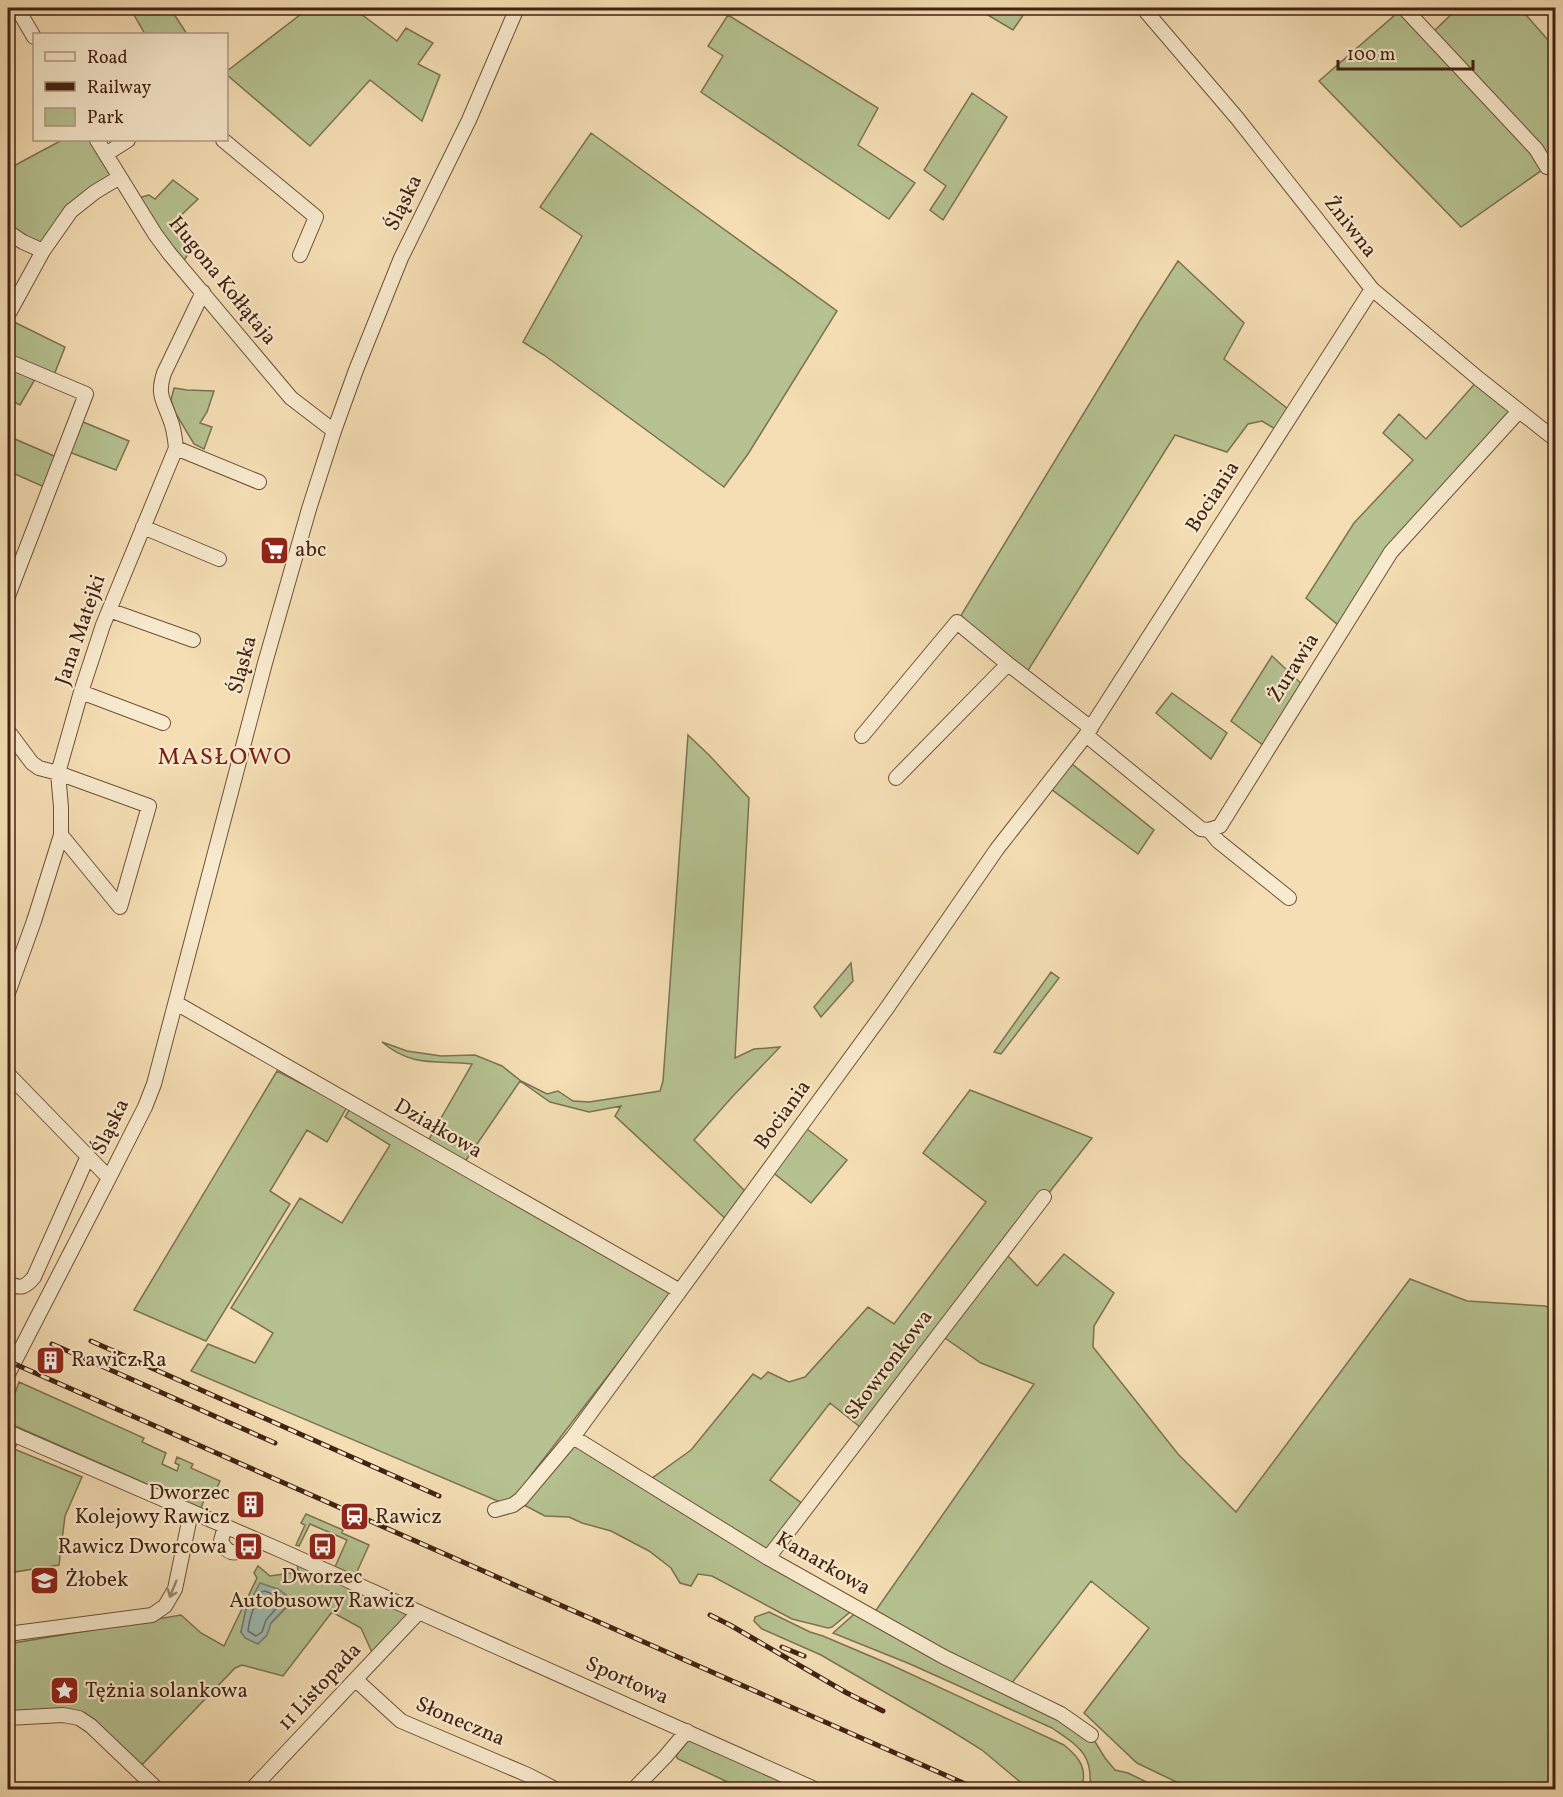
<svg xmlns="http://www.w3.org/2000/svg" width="1563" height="1797" font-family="Vollkorn,serif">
  <rect width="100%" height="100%" fill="#f5deb4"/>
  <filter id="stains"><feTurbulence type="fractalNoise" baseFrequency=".00333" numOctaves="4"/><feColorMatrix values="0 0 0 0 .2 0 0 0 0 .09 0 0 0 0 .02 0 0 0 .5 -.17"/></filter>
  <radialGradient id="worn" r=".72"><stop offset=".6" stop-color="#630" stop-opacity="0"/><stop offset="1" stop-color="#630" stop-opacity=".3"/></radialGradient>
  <path fill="#b6c291" stroke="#7c7251" stroke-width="1.5" fill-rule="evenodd" d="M 130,8 L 170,8 L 187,34 L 145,34 Z
    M 309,8 L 353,8 L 397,41 L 406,28 L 433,43 L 418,64 L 440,75 L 422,121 L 370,80 L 310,146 L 227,75 L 227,71 Z
    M 976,8 L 1028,8 L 1013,30 Z
    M 1403,8 L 1434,31 L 1458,8 L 1520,8 L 1555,48 L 1555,161 L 1461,227 L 1319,81 Z
    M 728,15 L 878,108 L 858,145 L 915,183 L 889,219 L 701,92 L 723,56 L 708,46 Z
    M 972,93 L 1007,117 L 943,220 L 930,210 L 946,186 L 924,170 Z
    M 591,133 L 837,311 L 748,454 L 724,487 L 544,355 L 523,342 L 582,236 L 540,207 Z
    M 62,140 L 97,140 L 120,177 L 95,192 L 43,251 L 8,232 L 8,169 Z
    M 173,180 L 198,199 L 173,223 L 196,243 L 180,266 L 134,199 L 149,195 L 155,199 Z
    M 1178,261 L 1244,323 L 1224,359 L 1292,412 L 1280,432 L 1262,421 L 1248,424 L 1227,452 L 1175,435 L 1024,677 L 957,622 L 1141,319 Z
    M 8,319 L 65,347 L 52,380 L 38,374 L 20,405 L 8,399 Z
    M 1479,379 L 1519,411 L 1391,552 L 1343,629 L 1306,598 L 1354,523 L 1413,460 L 1383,433 L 1399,414 L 1426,439 Z
    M 174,388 L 187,390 L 214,391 L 207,412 L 200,423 L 212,427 L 204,449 L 194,444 L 176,414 L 171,400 Z
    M 76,419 L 129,441 L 116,470 L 64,450 Z
    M 8,436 L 61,459 L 49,489 L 8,471 Z
    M 1272,656 L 1306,688 L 1268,749 L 1231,721 Z
    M 1172,693 L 1227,733 L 1211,759 L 1156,713 Z
    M 688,735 L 709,755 L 749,798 L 735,1058 L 754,1049 L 780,1047 L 733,1096 L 694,1140 L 750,1196 L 730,1223 L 615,1116 L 621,1106 L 589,1112 L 550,1102 L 520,1081 L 462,1166 L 680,1291 L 665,1302 L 532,1474 L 538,1479 L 573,1437 L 652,1478 L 691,1450 L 753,1374 L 761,1379 L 768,1372 L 789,1382 L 805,1377 L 868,1307 L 894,1324 L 986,1202 L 923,1153 L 970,1090 L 1092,1138 L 1003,1251 L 1037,1286 L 1064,1254 L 1114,1293 L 1094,1326 L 1093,1347 L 1178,1454 L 1236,1512 L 1410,1279 L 1467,1301 L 1545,1306 L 1555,1310 L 1555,1789 L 1191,1789 L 1137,1763 L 1084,1713 L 1149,1628 L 1091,1581 L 1008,1688 L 1091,1735 L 1105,1758 L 1115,1770 L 1128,1773 L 1161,1789 L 1090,1789 C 1093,1753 1079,1747 1052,1728 L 910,1664 L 833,1633 L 860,1609 L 872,1616 L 1034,1384 L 981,1363 L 939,1334 L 865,1431 L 830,1403 L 770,1480 L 807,1507 L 768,1558 L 851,1604 L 850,1612 L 832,1627 L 828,1628 L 792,1619 L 712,1576 L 698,1574 L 691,1586 L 680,1583 L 671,1568 L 649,1551 L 611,1531 L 582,1523 L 569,1517 L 545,1516 L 524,1505 L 507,1505 L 191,1371 L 208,1344 L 255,1363 L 273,1333 L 231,1308 L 300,1198 L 342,1223 L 390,1145 L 345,1117 L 352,1105 L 425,1146 L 472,1064 C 438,1060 412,1068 382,1042 L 407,1051 L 441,1056 L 475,1055 L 502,1066 L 521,1081 L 547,1094 L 558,1091 L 573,1101 L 589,1102 L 660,1091 L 663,1081 Z
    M 1067,760 L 1154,830 L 1138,854 L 1047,786 Z
    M 851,963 L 853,981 L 821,1017 L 814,1007 Z
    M 1051,972 L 1059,978 L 1001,1054 L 994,1052 Z
    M 277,1071 L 347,1107 L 327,1142 L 307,1130 L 270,1191 L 290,1204 L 206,1341 L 134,1310 Z
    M 802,1125 L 847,1160 L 811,1203 L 770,1170 Z
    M 19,1382 L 144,1438 L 142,1442 L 166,1453 L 162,1464 L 177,1471 L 179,1465 L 175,1463 L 177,1457 L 193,1464 L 191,1468 L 220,1481 L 214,1494 L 207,1492 L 201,1508 L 13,1425 L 8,1420 L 8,1405 L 11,1404 Z
    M 8,1441 L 17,1444 L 14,1449 L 82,1477 L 65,1516 L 59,1565 L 8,1573 Z
    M 306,1514 L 343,1530 L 342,1533 L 369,1545 L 355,1576 L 335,1567 L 347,1540 L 310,1524 L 299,1546 L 296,1545 L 305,1525 L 301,1523 Z
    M 297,1562 L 408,1615 L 375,1659 L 361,1628 L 332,1612 L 283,1676 L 242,1665 L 235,1668 L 137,1770 L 79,1718 L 8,1718 L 8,1644 L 181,1615 L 201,1633 L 224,1646 L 257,1578 L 254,1573 L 258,1566 L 270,1576 L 298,1572 ZM 288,1606 L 271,1623 L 241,1632 L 246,1609 Z
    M 769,1612 L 810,1632 L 823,1636 L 889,1664 L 1064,1745 C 1080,1758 1088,1769 1081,1789 L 1032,1789 L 1019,1781 L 982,1750 L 950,1730 L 821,1655 L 762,1629 L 754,1621 L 755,1617 Z
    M 690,1738 L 806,1789 L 743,1789 L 678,1759 L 676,1756 Z"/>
  <path fill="#9dbbb4" stroke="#797e73" stroke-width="1.5" d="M 260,1583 L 278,1589 L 289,1597 L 288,1605 L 271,1623 L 267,1635 L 258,1644 L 245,1638 L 241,1632 L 246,1609 Z"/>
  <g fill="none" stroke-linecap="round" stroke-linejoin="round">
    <path stroke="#706e62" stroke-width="1.5" d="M 265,1591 L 275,1595 L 282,1602 L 266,1620 L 262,1632 L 256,1636 L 248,1631 C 249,1617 255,1605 261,1592 Z"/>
    <defs>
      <path id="minor" d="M 17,8 L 34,37
        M 1143,8 L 1237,118 L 1372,289 L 1479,379 L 1556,440
        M 1404,8 L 1536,149 L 1547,167
        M 97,140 L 155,234 L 169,253 L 291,398 L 334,431
        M 223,140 L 316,217 L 300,255
        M 106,154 L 128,140
        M 8,232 L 23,242 L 43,251
        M 8,315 L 43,251 L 71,211 L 95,192 L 120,177
        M 8,361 L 86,394 L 8,596
        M 176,448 L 259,482
        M 143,527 L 219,559
        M 109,610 L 193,640
        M 81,692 L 163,723
        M 8,731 L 32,763 L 39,768 L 58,773 L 149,806 L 120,907 L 61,835
        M 1086,735 L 1201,829 L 1209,830 L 1220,826 L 1391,552 L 1519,411
        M 862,736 L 957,622 L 1008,664
        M 896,778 L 1008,664 L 1091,728
        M 1209,830 L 1218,841 L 1289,898
        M 8,993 L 34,921 L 61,835 L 61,807 L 58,773 L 81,692 L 103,625 L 176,448 C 175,438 174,428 170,419 C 163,399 157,395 164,373 L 203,292
        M 176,1003 L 680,1291
        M 8,1074 L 109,1178
        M 8,1283 C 20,1289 25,1288 34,1277 L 88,1156
        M 8,1374 L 109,1178 L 145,1107 L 154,1084 L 265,663 L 309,509 L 334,431 L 356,370 L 401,258 L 469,120 L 517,8
        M 8,1432 L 280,1550 L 817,1790
        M 573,1437 L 768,1558 L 944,1657 L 1061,1714 L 1091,1735
        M 495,1510 L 513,1505 L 521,1499 L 573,1437 L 887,1008 L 997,849 L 1086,735 L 1372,289
        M 225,1526 L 221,1541 C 230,1560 244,1553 252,1538
        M 768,1558 L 1044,1197
        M 8,1634 L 152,1615 L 165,1606 L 175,1589 L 191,1512
        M 356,1680 L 401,1721 L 528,1775 L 557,1790
        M 8,1718 L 63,1715 L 79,1718 L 91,1726 L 158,1790
        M 251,1790 L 419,1612
        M 633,1790 L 665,1757 L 687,1731"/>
    </defs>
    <use href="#minor" stroke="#6f513a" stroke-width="16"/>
    <use href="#minor" stroke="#f8eace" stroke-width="14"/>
    <defs>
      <path id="rail" d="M 91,1341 L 439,1496
        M 52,1344 L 275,1443
        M 8,1361 L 979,1790
        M 710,1615 L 730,1625 L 847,1693 L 883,1711
        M 782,1647 L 804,1656"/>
    </defs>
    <use href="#rail" stroke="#422211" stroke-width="5"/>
    <use href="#rail" stroke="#f8eace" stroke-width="3" stroke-dasharray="9" stroke-linecap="butt"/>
  </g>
  <defs><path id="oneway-shaft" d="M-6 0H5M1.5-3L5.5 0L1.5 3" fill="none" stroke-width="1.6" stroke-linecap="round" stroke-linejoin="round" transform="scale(1.5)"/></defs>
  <use stroke="#9d8670" href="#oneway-shaft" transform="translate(173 1589) rotate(112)"/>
  <defs>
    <symbol id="supermarket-square" viewBox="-11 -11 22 22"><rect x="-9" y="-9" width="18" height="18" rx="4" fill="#8f2418" stroke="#f8eace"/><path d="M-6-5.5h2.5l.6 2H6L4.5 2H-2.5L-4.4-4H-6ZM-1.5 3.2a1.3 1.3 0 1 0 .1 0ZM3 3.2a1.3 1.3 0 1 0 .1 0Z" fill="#fff"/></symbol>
    <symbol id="building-square" viewBox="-11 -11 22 22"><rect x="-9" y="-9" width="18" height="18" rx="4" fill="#8f2418" stroke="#f8eace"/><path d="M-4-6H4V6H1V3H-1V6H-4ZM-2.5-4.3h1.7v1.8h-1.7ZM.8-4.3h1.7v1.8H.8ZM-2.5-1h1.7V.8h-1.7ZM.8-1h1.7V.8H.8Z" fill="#fff"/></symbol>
    <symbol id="station-square" viewBox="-11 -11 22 22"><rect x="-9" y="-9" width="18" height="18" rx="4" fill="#8f2418" stroke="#f8eace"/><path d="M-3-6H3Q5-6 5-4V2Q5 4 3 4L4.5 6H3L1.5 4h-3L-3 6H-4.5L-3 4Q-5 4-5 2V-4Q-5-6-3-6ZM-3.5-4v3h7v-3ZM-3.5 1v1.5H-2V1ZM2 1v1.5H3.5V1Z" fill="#fff"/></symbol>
    <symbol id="bus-square" viewBox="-11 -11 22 22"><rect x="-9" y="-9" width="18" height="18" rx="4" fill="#8f2418" stroke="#f8eace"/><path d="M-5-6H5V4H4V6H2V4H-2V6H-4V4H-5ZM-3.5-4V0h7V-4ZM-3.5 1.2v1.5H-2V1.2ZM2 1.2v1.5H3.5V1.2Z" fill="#fff"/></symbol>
    <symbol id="school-square" viewBox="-11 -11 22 22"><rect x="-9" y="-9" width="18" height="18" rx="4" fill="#8f2418" stroke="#f8eace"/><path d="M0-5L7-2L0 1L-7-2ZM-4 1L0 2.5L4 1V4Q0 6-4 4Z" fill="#fff"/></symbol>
    <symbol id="sight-square" viewBox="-11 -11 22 22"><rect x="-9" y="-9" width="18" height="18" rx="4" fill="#8f2418" stroke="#f8eace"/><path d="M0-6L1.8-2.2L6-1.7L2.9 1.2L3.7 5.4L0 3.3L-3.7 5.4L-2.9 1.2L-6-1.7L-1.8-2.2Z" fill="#fff"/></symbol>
  </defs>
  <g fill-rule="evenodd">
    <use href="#supermarket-square" x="258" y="534" width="33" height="33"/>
    <use href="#building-square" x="34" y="1344" width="33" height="33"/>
    <use href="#building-square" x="234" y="1488" width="33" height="33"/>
    <use href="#station-square" x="338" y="1500" width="33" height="33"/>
    <use href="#bus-square" x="306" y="1530" width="33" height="33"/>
    <use href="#bus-square" x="232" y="1530" width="33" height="33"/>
    <use href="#school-square" x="28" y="1564" width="33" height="33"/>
    <use href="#sight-square" x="48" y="1674" width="33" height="33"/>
  </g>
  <g text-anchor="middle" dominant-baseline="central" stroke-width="4.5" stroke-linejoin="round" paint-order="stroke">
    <g font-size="21" fill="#422211" stroke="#f8eace">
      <text transform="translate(404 203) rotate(-64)">Śląska</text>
      <text transform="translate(1350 227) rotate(52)">Żniwna</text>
      <text transform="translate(222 281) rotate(51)">Hugona Kołłątaja</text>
      <text transform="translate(1213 497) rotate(-57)">Bociania</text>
      <text transform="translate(81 630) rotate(-71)">Jana Matejki</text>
      <text transform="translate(243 665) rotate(-75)">Śląska</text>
      <text transform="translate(1294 668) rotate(-58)">Żurawia</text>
      <text transform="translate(783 1115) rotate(-54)">Bociania</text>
      <text transform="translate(111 1127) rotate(-64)">Śląska</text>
      <text transform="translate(438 1129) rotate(30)">Działkowa</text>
      <text transform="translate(889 1365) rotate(-53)">Skowronkowa</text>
      <text transform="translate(823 1564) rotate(30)">Kanarkowa</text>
      <text transform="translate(627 1681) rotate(24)">Sportowa</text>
      <text transform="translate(320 1687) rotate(-47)">11 Listopada</text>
      <text transform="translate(460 1722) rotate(23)">Słoneczna</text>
    </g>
    <g font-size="21" fill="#422211" stroke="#f8eace" text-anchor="start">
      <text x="295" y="550">abc</text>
      <text x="71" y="1360">Rawicz Ra</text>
      <text x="230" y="1493" text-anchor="end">Dworzec<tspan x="230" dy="24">Kolejowy Rawicz</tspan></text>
      <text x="375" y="1517">Rawicz</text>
      <text x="227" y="1547" text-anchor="end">Rawicz Dworcowa</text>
      <text x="322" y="1577" text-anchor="middle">Dworzec<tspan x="322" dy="24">Autobusowy Rawicz</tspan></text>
      <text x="65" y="1580">Żłobek</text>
      <text x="85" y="1691">Tężnia solankowa</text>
    </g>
    <g font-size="24" letter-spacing="1.5" fill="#7a1f14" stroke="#f8eace">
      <text x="225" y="758">MASŁOWO</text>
    </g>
  </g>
  <rect width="1563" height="1797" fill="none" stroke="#f5deb4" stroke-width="30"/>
  <rect x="9" y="9" width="1545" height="1779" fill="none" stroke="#422211" stroke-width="3"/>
  <rect x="15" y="15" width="1533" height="1767" fill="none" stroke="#422211" stroke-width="1.5"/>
  <rect x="33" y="33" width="195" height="108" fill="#f8eace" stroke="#af9a82" stroke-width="1.5"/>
  <rect x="45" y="52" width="30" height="9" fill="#f8eace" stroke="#af9a82" stroke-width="1.5"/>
  <text x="87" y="63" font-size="18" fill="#422211">Road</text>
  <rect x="45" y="82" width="30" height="9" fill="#422211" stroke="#af9a82" stroke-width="1.5"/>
  <text x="87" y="93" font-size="18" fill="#422211">Railway</text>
  <rect x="45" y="108" width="30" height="18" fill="#b6c291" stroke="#af9a82" stroke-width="1.5"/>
  <text x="87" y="123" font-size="18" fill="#422211">Park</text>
  <path d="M1338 60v9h135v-9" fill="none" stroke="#422211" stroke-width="3"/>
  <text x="1347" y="60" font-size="18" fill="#422211" stroke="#f8eace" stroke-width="4.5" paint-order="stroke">100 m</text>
  <rect width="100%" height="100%" filter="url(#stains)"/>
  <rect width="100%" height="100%" fill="url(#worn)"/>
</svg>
